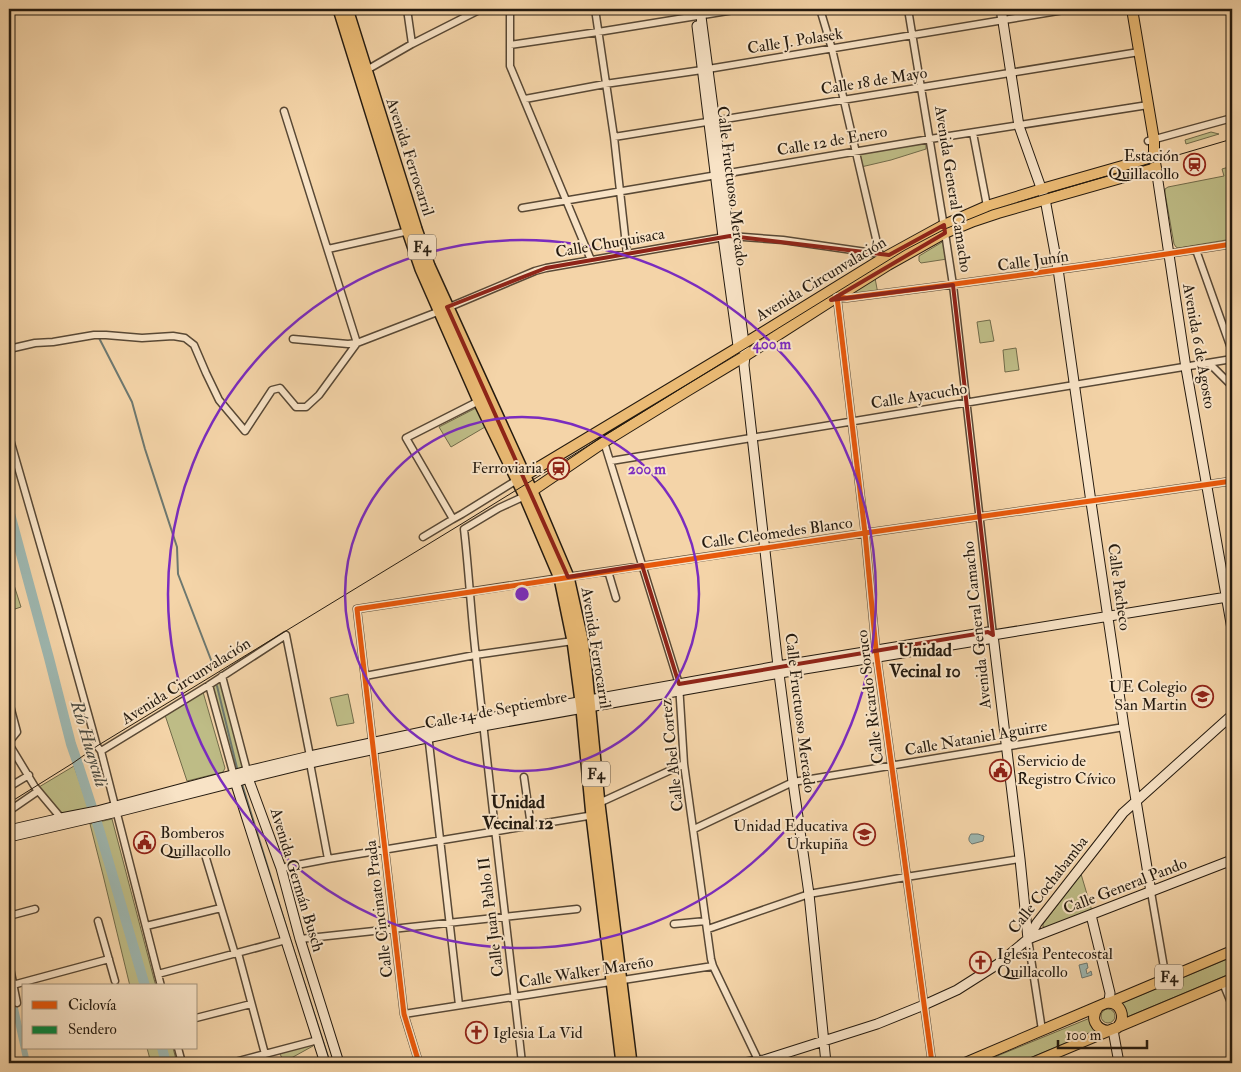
<svg xmlns="http://www.w3.org/2000/svg" width="1241" height="1072" font-family="'IM FELL Double Pica',serif">
  <rect width="100%" height="100%" fill="#f4d4a8"/>
  <filter id="stains"><feTurbulence type="fractalNoise" baseFrequency=".004" numOctaves="4"/><feColorMatrix values="0 0 0 0 .2 0 0 0 0 .09 0 0 0 0 .02 0 0 0 .5 -.17"/></filter>
  <radialGradient id="worn" r=".72"><stop offset=".6" stop-color="#630" stop-opacity="0"/><stop offset="1" stop-color="#630" stop-opacity=".3"/></radialGradient>
  <path fill="#bebc86" stroke="#716b4a" d="M 1211,132 L 1219,134 L 1186,144 L 1185,140 Z
    M 923,142 L 926,143 L 926,149 L 891,160 L 861,167 L 858,154 Z
    M 1232,166 L 1232,239 L 1178,248 L 1176,247 L 1174,244 L 1165,193 L 1165,189 L 1168,187 L 1224,176 L 1222,169 Z
    M 944,241 L 947,259 L 921,263 L 919,261 L 919,256 Z
    M 875,278 L 878,294 L 850,298 L 850,294 Z
    M 990,320 L 994,341 L 980,343 L 977,322 Z
    M 1016,348 L 1019,370 L 1005,372 L 1003,350 Z
    M 476,408 L 485,427 L 451,447 L 439,427 Z
    M 14,585 L 21,607 L 9,611 L 9,587 Z
    M 221,681 L 244,770 L 235,772 L 213,686 Z
    M 203,692 L 225,768 L 223,772 L 187,781 L 165,715 Z
    M 348,694 L 354,723 L 337,726 L 330,698 Z
    M 74,766 L 89,808 L 62,814 L 39,787 Z
    M 112,819 L 154,979 L 156,986 L 130,986 L 129,982 L 103,875 L 90,824 Z
    M 1081,874 L 1092,911 L 1047,928 L 1043,927 L 1043,924 Z
    M 1232,957 L 1232,973 L 1127,1017 L 1122,1003 Z
    M1101 1016a7 7 0 1 1 14 0a7 7 0 1 1-14 0Z
    M 1090,1018 L 1095,1031 L 1018,1063 L 980,1063 Z
    M 312,1043 L 313,1046 L 284,1062 L 279,1052 Z
    M 147,1048 L 173,1048 L 177,1063 L 151,1063 Z"/>
  <path fill="#9eb7b0" stroke="#6d7870" d="M 971,834 L 978,834 L 984,836 L 983,841 L 972,844 C 968,841 968,838 971,834 Z
    M 1087,963 L 1088,968 L 1086,969 L 1087,974 L 1091,971 L 1092,975 L 1082,978 L 1079,965 Z"/>
  <g fill="none" stroke-linecap="round" stroke-linejoin="round">
    <path stroke="#6d7870" stroke-width="2" d="M 98,336 L 132,402 L 145,449 L 177,547 L 178,574 L 213,665
      M 217,686 L 237,768
      M 242,784 L 290,939 L 330,1063"/>
    <path stroke="#9eb7b0" stroke-width="6" d="M 11,990 L 27,1063"/>
    <path stroke="#9eb7b0" stroke-width="10" d="M 9,510 L 49,658 L 71,744 L 79,767 L 99,829 L 145,986
      M 162,1048 L 166,1063"/>
    <defs>
      <path id="street" d="M 407,9 L 412,44
        M 510,9 L 510,66 L 591,260
        M 595,9 L 614,137 L 627,254
        M 820,9 L 832,49 L 880,256
        M 908,9 L 945,233 L 953,285 L 993,635
        M 510,45 L 598,32 L 740,9
        M 365,71 L 412,44 L 481,9
        M 525,99 L 605,84 L 702,70 L 1070,9
        M 284,111 L 357,343
        M 973,133 L 987,206
        M 614,137 L 1139,52
        M 1148,141 L 1232,118
        M 522,208 L 930,139 L 1148,105
        M 328,249 L 409,231
        M 1196,250 L 1232,351
        M 293,339 L 348,344 L 357,343 L 440,311 L 535,271 L 546,268 L 730,236 L 783,240 L 880,254
        M 9,349 L 35,343 L 53,342 L 94,335 L 106,335 L 142,338 L 173,336 L 185,338 L 194,345 L 206,373 L 219,400 L 245,431 L 272,390 L 280,388 L 296,407 L 306,407 L 319,395 L 357,343
        M 1210,364 L 1232,386
        M 9,436 L 58,606 L 97,746 L 101,751 L 161,986
        M 604,442 L 679,684 L 684,764 L 711,959 L 713,966 L 759,1062
        M 611,461 L 1232,359
        M 453,519 L 406,438 L 479,401
        M 423,537 L 453,519 L 462,514 L 517,480
        M 608,571 L 616,598
        M 568,577 L 865,533 L 1232,481
        M 222,676 L 247,771
        M 365,676 L 475,655 L 573,641
        M 209,685 L 234,776
        M 9,702 L 17,732 L 9,742
        M 428,734 L 459,1005
        M 9,744 L 35,787 L 61,818 L 62,820
        M 101,751 L 209,685 L 286,635 L 310,756 L 310,763 L 328,859
        M 524,777 L 531,826
        M 9,787 L 29,775
        M 597,804 L 684,764
        M 9,811 L 38,791
        M 694,829 L 793,782 L 1124,727
        M 206,858 L 235,954
        M 281,868 L 328,859 L 594,815
        M 1151,892 L 1166,979
        M 9,916 L 35,909
        M 98,921 L 115,981
        M 674,924 L 706,921
        M 146,926 L 221,908
        M 708,929 L 809,894 L 906,877 L 1020,859
        M 300,939 L 577,909
        M 1028,939 L 1042,1030
        M 238,953 L 265,1054
        M 9,963 L 17,1003
        M 158,974 L 286,940
        M 1223,983 L 1232,1005
        M 9,986 L 109,959
        M 404,1014 L 713,966
        M 196,1018 L 251,1004
        M 178,1048 L 182,1063
        M 231,1063 L 318,1040
        M 419,1063 L 404,1014 L 357,609 L 560,578
        M 522,1063 C 507,928 490,793 476,657 C 471,615 469,572 464,529 L 499,508 L 525,496
        M 932,1063 L 876,650 L 865,533 L 837,297 L 847,298 C 976,282 1104,264 1232,244"/>
      <path id="secondary" d="M 700,9 L 744,343 L 745,356 L 744,365 L 778,666 L 793,782 L 809,894 L 826,1063
        M 1001,9 L 1019,126 L 1045,199 L 1058,269 L 1091,502 L 1124,727 L 1151,892
        M 697,26 L 723,237 L 738,346
        M 1156,168 L 1186,368 L 1232,629
        M 993,635 L 1020,859 L 1028,939
        M 248,774 L 248,778 L 281,868 L 300,939 L 339,1063
        M 234,778 L 325,1063
        M 9,830 L 61,818 L 97,811 L 247,771 L 310,756 L 483,719 L 778,666 L 988,632 L 993,635
        M 9,837 L 117,812 L 236,782 L 248,778 L 310,763 L 483,726 L 780,673 L 988,639 L 993,635 L 1227,597
        M 1091,915 L 1110,993 L 1109,1002
        M 1028,939 L 1232,860
        M 1113,1030 L 1119,1063
        M 743,1063 L 764,1060 L 877,1024 L 924,1005 L 957,990 L 998,964 L 1028,939 L 1037,923 L 1123,813 L 1232,715"/>
      <path id="primary" d="M 519,479 L 739,347 L 882,259 L 944,225 L 987,206 L 1042,189 L 1154,157
        M 526,495 L 604,442 L 687,391 L 745,356 L 837,297 L 888,265 L 945,233 L 974,221 L 998,213 L 1156,168 L 1154,157 L 1154,140 L 1132,9
        M 1111,1002 L 1232,951
        M 1098,1007 C 1090,1018 1095,1029 1108,1031
        M 965,1063 L 1106,1003 C 1121,1001 1127,1018 1117,1028
        M 1032,1063 L 1232,979"/>
      <path id="highway" d="M 339,9 L 408,231 L 421,269 L 479,401 L 525,496 L 560,578 L 573,641 L 582,709 L 592,816 L 622,1063
        M 347,9 L 416,229 L 429,266 L 532,492 L 568,577 L 582,640 L 586,670 L 599,804 L 631,1063"/>
    </defs>
    <use href="#street" stroke="#584835" stroke-width="9"/>
    <use href="#secondary" stroke="#241a0f" stroke-width="11"/>
    <use href="#primary" stroke="#241a0f" stroke-width="12"/>
    <use href="#highway" stroke="#241a0f" stroke-width="14"/>
    <use href="#street" stroke="#f8e3c6" stroke-width="6"/>
    <use href="#secondary" stroke="#f8e3c6" stroke-width="9"/>
    <use href="#primary" stroke="#eaba74" stroke-width="10"/>
    <use href="#highway" stroke="#eaba74" stroke-width="11"/>
    <path stroke="#241a0f" stroke-width="1" d="M 9,803 L 73,763 L 97,746 L 463,523 L 905,250 L 945,229 L 992,210 L 1232,139"/>
    <path stroke="#00873e" stroke-width="4" stroke-dasharray="8 4" stroke-linecap="butt" d="M 1226,595 L 1232,595"/>
    <defs>
      <path id="cycleway" d="M 419,1063 L 404,1014 L 357,609 L 865,533 L 1232,481
        M 932,1063 L 876,650 L 865,533 L 837,297 L 847,298 C 976,282 1104,264 1232,244"/>
    </defs>
    <use href="#cycleway" stroke="#f8e3c6" stroke-width="8"/>
    <use href="#cycleway" stroke="#e8590c" stroke-width="5"/>
  </g>
  <path fill="none" stroke="#8f2418" stroke-width="4" stroke-linejoin="round" d="M 944,225 L 945,233 L 831,300 L 953,285 L 993,635 L 988,632 L 679,684 L 642,565 L 568,577 L 447,307 L 546,268 L 730,236 L 889,255 Z"/>
  <g fill="none" stroke="#7b2cbf" stroke-width="2.5">
    <circle cx="522" cy="594" r="177"/>
    <circle cx="522" cy="594" r="354"/>
  </g>
  <defs>
    <symbol id="station-ring" viewBox="-11 -11 22 22"><circle r="9.5" fill="#f8e3c6" stroke="#8f2418" stroke-width="1.5"/><path d="M-3-6H3Q5-6 5-4V2Q5 4 3 4L4.5 6H3L1.5 4h-3L-3 6H-4.5L-3 4Q-5 4-5 2V-4Q-5-6-3-6ZM-3.5-4v3h7v-3ZM-3.5 1v1.5H-2V1ZM2 1v1.5H3.5V1Z" fill="#8f2418"/></symbol>
    <symbol id="school-ring" viewBox="-11 -11 22 22"><circle r="9.5" fill="#f8e3c6" stroke="#8f2418" stroke-width="1.5"/><path d="M0-5L7-2L0 1L-7-2ZM-4 1L0 2.5L4 1V4Q0 6-4 4Z" fill="#8f2418"/></symbol>
    <symbol id="civic-ring" viewBox="-11 -11 22 22"><circle r="9.5" fill="#f8e3c6" stroke="#8f2418" stroke-width="1.5"/><path d="M-.6-6.5H3V-4.5H.6V-3L4-1V1h2V6H-6V1h2V-1L-.6-3ZM-1.2 2.5V6h2.4V2.5Z" fill="#8f2418"/></symbol>
    <symbol id="church-ring" viewBox="-11 -11 22 22"><circle r="9.5" fill="#f8e3c6" stroke="#8f2418" stroke-width="1.5"/><path d="M-1.2-6h2.4v3.5h3.3v2.4h-3.3V6h-2.4V-.1h-3.3v-2.4h3.3Z" fill="#8f2418"/></symbol>
  </defs>
  <g fill-rule="evenodd">
    <use href="#station-ring" x="1182" y="152" width="25" height="25"/>
    <use href="#station-ring" x="546" y="456" width="25" height="25"/>
    <use href="#school-ring" x="1190" y="684" width="25" height="25"/>
    <use href="#civic-ring" x="988" y="758" width="25" height="25"/>
    <use href="#school-ring" x="852" y="822" width="25" height="25"/>
    <use href="#civic-ring" x="132" y="830" width="25" height="25"/>
    <use href="#church-ring" x="968" y="950" width="25" height="25"/>
    <use href="#church-ring" x="464" y="1020" width="25" height="25"/>
  </g>
  <g text-anchor="middle" dominant-baseline="central" stroke-width="4" stroke-linejoin="round" paint-order="stroke">
    <g fill="#f8e3c6" stroke="#645646" stroke-width="1">
      <rect x="408" y="234.5" width="28" height="25" rx="4"/>
      <rect x="582" y="761.5" width="28" height="25" rx="4"/>
      <rect x="1155" y="964.5" width="28" height="25" rx="4"/>
    </g>
    <g font-size="15" font-weight="bold" fill="#241a0f">
      <text x="422" y="247">F4</text>
      <text x="596" y="774">F4</text>
      <text x="1169" y="977">F4</text>
    </g>
    <g font-size="16" fill="#241a0f" stroke="#f8e3c6">
      <text transform="translate(795 41) rotate(-9)">Calle J. Polasek</text>
      <text transform="translate(874 81) rotate(-9)">Calle 18 de Mayo</text>
      <text transform="translate(832 141) rotate(-10)">Calle 12 de Enero</text>
      <text transform="translate(410 157) rotate(72)">Avenida Ferrocarril</text>
      <text transform="translate(732 186) rotate(83)">Calle Fructuoso Mercado</text>
      <text transform="translate(953 189) rotate(81)">Avenida General Camacho</text>
      <text transform="translate(610 243) rotate(-10)">Calle Chuquisaca</text>
      <text transform="translate(1033 261) rotate(-8)">Calle Junín</text>
      <text transform="translate(821 279) rotate(-31)">Avenida Circunvalación</text>
      <text transform="translate(1199 346) rotate(80)">Avenida 6 de Agosto</text>
      <text transform="translate(919 396) rotate(-9)">Calle Ayacucho</text>
      <text transform="translate(777 533) rotate(-8)">Calle Cleomedes Blanco</text>
      <text transform="translate(1119 587) rotate(82)">Calle Pacheco</text>
      <text transform="translate(977 625) rotate(-96)">Avenida General Camacho</text>
      <text transform="translate(596 648) rotate(81)">Avenida Ferrocarril</text>
      <text transform="translate(186 681) rotate(-32)">Avenida Circunvalación</text>
      <text transform="translate(870 697) rotate(-97)">Calle Ricardo Soruco</text>
      <text transform="translate(496 710) rotate(-11)">Calle 14 de Septiembre</text>
      <text transform="translate(800 713) rotate(83)">Calle Fructuoso Mercado</text>
      <text transform="translate(976 738) rotate(-10)">Calle Nataniel Aguirre</text>
      <text transform="translate(672 755) rotate(-96)">Calle Abel Cortez</text>
      <text transform="translate(297 880) rotate(73)">Avenida Germán Busch</text>
      <text transform="translate(1048 885) rotate(-52)">Calle Cochabamba</text>
      <text transform="translate(1125 886) rotate(-21)">Calle General Pando</text>
      <text transform="translate(379 909) rotate(-97)">Calle Cincinato Prada</text>
      <text transform="translate(491 917) rotate(-97)">Calle Juan Pablo II</text>
      <text transform="translate(586 972) rotate(-9)">Calle Walker Mareño</text>
    </g>
    <g font-size="16" fill="#241a0f" stroke="#f8e3c6" text-anchor="end">
      <text x="1179" y="156">Estación<tspan x="1179" dy="18">Quillacollo</tspan></text>
      <text x="542" y="468">Ferroviaria</text>
      <text x="1187" y="687">UE Colegio<tspan x="1187" dy="18">San Martin</tspan></text>
      <text x="1017" y="761" text-anchor="start">Servicio de<tspan x="1017" dy="18">Registro Cívico</tspan></text>
      <text x="848" y="826">Unidad Educativa<tspan x="848" dy="18">Urkupiña</tspan></text>
      <text x="160" y="833" text-anchor="start">Bomberos<tspan x="160" dy="18">Quillacollo</tspan></text>
      <text x="997" y="954" text-anchor="start">Iglesia Pentecostal<tspan x="997" dy="18">Quillacollo</tspan></text>
      <text x="493" y="1033" text-anchor="start">Iglesia La Vid</text>
    </g>
    <g font-size="18" font-weight="bold" fill="#241a0f" stroke="#f8e3c6">
      <text x="925" y="650">Unidad<tspan x="925" dy="21">Vecinal 10</tspan></text>
      <text x="518" y="802">Unidad<tspan x="518" dy="21">Vecinal 12</tspan></text>
    </g>
    <g font-size="18" font-style="italic" fill="#49493f" stroke="#f8e3c6">
      <text transform="translate(89 744) rotate(73)">Río Huayculi</text>
    </g>
  </g>
  <circle cx="522" cy="594" r="8" fill="#7b2cbf" stroke="#f8e3c6" stroke-width="2.5"/>
  <g font-size="15" text-anchor="middle" font-weight="bold" fill="#7b2cbf" stroke="#f8e3c6" stroke-width="4" stroke-linejoin="round" paint-order="stroke">
    <text x="772" y="349">400 m</text>
    <text x="647" y="474">200 m</text>
  </g>
  <rect width="1241" height="1072" fill="none" stroke="#f4d4a8" stroke-width="30"/>
  <rect x="10" y="10" width="1221" height="1052" fill="none" stroke="#241a0f" stroke-width="2.5"/>
  <rect x="15" y="15" width="1211" height="1042" fill="none" stroke="#241a0f"/>
  <rect x="22" y="984" width="175" height="65" fill="#f8e3c6" stroke="#a3937d"/>
  <rect x="32" y="1001" width="25" height="8" fill="#e8590c" stroke="#a3937d"/>
  <text x="68" y="1010" font-size="15" fill="#241a0f">Ciclovía</text>
  <rect x="32" y="1026" width="25" height="8" fill="#00873e" stroke="#a3937d"/>
  <text x="68" y="1034" font-size="15" fill="#241a0f">Sendero</text>
  <path d="M1058 1040v8h89v-8" fill="none" stroke="#241a0f" stroke-width="2.5"/>
  <text x="1066" y="1040" font-size="15" fill="#241a0f" stroke="#f8e3c6" stroke-width="4" paint-order="stroke">100 m</text>
  <rect width="100%" height="100%" filter="url(#stains)"/>
  <rect width="100%" height="100%" fill="url(#worn)"/>
</svg>
